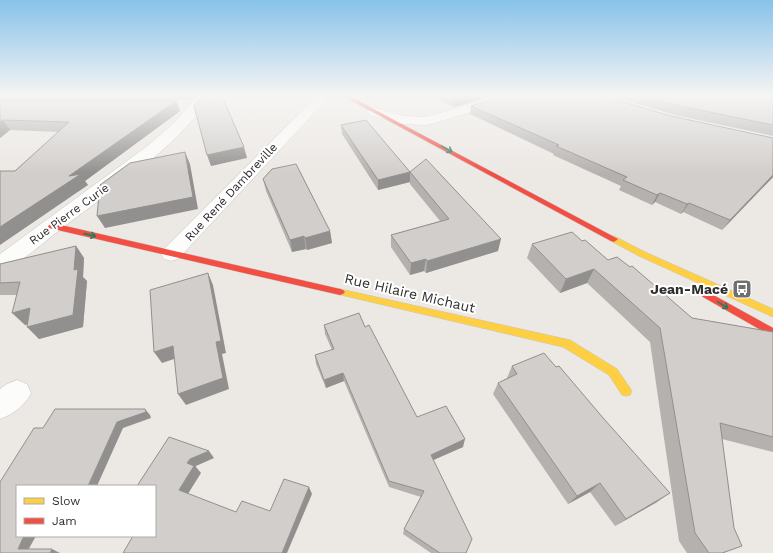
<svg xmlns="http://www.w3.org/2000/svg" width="773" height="553" font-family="'Work Sans',sans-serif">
  <rect width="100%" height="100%" fill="#ece8e4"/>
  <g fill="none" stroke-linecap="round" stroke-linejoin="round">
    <defs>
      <path id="street" d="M 198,96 L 211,96 C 173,152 110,191 57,232 C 42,244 17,266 0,271 L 0,254 L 146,147 L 175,122 Z
        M 317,96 L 330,96 L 178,259 L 171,261 L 164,259 L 161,254 L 164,249 Z
        M 497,96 L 518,96 L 517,99 L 427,125 L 403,124 L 370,115 L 368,112 L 370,109 L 375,108 L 404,116 L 426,117 Z
        M 17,380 L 27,384 L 31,393 C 25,406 13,414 0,419 L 0,389 L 7,384 Z"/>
      <path id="slow" d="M 614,236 L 645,252 L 773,309 L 773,317 L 639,256 L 611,241 L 610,239 Z
        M 340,289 L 570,340 L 617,369 L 632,391 L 630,395 L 626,396 L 622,395 L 609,375 L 563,347 L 337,294 L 335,292 L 337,290 Z"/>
      <path id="jam" d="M 343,96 L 349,96 L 618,239 L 614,242 L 611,241 Z
        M 52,223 L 340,289 L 343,290 L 345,292 L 343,294 L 340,295 L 49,228 L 48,226 Z
        M 706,291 L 773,328 L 773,337 L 703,297 L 701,295 L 703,293 Z"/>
    </defs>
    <use href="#street" stroke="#c5c4c5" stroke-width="1"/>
    <use href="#slow" stroke="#c5c4c5" stroke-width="1"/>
    <use href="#jam" stroke="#c5c4c5" stroke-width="1"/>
    <use href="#street" fill="#fcfcfb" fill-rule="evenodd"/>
    <use href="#slow" fill="#ffcf43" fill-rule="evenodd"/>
    <use href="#jam" fill="#f24e42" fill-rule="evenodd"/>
  </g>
  <path fill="#b4b1af" d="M 0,96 L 196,96 L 193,100 L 0,101 Z
    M 429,96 L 491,96 L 454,107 Z
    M 610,96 L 773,96 L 773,136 L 675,115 Z
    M 0,101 L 176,101 L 180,111 L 85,181 L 88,185 L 15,171 L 58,132 L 10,130 L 0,138 Z
    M 471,106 L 773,177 L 722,230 L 683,212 L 681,214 L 655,202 L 652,205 L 619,190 L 621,186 L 553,155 L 554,154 L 470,114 Z
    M 341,125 L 410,182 L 378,190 L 342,134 Z
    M 410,172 L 498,251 L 426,273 L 424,271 L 410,275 L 391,247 L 391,235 L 440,221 L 410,184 Z
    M 263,179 L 330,231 L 332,243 L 307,250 L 306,249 L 292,252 L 266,191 Z
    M 582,241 L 608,260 L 692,318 L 773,332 L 773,452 L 722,439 L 734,528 L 742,546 L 723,553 L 687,553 L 679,541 L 650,342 L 587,283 L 560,293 L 527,258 L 532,244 Z
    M 76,246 L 84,258 L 83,277 L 87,281 L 83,327 L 39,339 L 28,324 L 25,325 L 17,295 L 0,295 L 0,264 Z
    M 324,325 L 365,327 L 417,417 L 463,447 L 433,460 L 466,553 L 431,553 L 403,534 L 404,529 L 421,497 L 389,487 L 344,381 L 326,388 L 316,364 L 315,355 L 332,350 L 325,334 Z
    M 512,366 L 657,502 L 615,526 L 590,492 L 568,504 L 493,394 L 498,383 L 507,378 Z"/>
  <path fill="#92908e" d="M 192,96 L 196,96 L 193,100 Z
    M 463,96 L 491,96 L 454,107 L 455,99 Z
    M 176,101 L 180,111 L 85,181 L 88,185 L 0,245 L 0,227 L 69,176 Z
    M 3,120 L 10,130 L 0,138 L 0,122 Z
    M 244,147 L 247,158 L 211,166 L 207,155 Z
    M 185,152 L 190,164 L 198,209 L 105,228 L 97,216 Z
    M 410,172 L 410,182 L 378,190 L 378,180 Z
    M 773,175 L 773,177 L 722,230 L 730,220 Z
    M 660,193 L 655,202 L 652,205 L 657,195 Z
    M 689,203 L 683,212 L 681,214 L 687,204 Z
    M 330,231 L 332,243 L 307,250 L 305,238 Z
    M 304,236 L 306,249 L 292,252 L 290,240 Z
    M 501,239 L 498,251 L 426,273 L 427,261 Z
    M 76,246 L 84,258 L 83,277 L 87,281 L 83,327 L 39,339 L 27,327 L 74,270 Z
    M 426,259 L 424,271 L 410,275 L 411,263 Z
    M 594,269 L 587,283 L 560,293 L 566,279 Z
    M 208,273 L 213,285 L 226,353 L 222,354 L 229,389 L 186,405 L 178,394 L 216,342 Z
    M 30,308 L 42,320 L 25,325 L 12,313 Z
    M 173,346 L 180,357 L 162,363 L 154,352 Z
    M 343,373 L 344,381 L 326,388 L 324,380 Z
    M 145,409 L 150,415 L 151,418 L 123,428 L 97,486 L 88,486 L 117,422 Z
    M 465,439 L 463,447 L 429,462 L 431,455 Z
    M 209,451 L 214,458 L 196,466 L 196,467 L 201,473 L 186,497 L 179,490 L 187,463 L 190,459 Z
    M 600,483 L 590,492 L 568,504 L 577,496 Z
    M 309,487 L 312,494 L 287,553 L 282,553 Z
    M 670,493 L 657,502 L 615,526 L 626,519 Z
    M 24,536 L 36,536 L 27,552 L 18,549 Z
    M 52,549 L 60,553 L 50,553 Z"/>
  <path fill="#d1cecb" stroke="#92908e" d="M 202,96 L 222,96 L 244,147 L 207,155 L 194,106 Z
    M 449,96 L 463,96 L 455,99 Z
    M 504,96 L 602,96 L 671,116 L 773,138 L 773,175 L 730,220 L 689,203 L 687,204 L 660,193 L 657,195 L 623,180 L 627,177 L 556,146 L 559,145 L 471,106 Z
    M 644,96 L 773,96 L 773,125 L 680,106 Z
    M 0,101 L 176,101 L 69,176 L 81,174 L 0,227 L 0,171 L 15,171 L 69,122 L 3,120 L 0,122 Z
    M 366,120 L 410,172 L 378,180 L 341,125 Z
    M 185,152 L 193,197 L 97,216 L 100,185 L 130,163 Z
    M 426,159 L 501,239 L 427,261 L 426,259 L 411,263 L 391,235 L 449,219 L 410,172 Z
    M 296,164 L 330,231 L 305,238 L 304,236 L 290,240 L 263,179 L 272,169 Z
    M 572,232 L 582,241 L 585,240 L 608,260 L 617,257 L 630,267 L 632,266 L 692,318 L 773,332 L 773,437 L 720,423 L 734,528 L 742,546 L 722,553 L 709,553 L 695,533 L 660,328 L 594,269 L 566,279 L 532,244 Z
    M 76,246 L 74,270 L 78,269 L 73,315 L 27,327 L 30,308 L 12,313 L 20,282 L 0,283 L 0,264 Z
    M 208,273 L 221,341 L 216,342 L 223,378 L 178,394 L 173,346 L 154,352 L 150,290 Z
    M 359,313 L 365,327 L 369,325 L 417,417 L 446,406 L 465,439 L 431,455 L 472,539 L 466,553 L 440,553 L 404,529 L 424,491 L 389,481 L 343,373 L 324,380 L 315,355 L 334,349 L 324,325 Z
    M 544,353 L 556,367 L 559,366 L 604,419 L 670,493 L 626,519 L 600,483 L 577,496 L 498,383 L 517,374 L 512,366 Z
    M 55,409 L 145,409 L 146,412 L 117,422 L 88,486 L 17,486 L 17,536 L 24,536 L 18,549 L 52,549 L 50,553 L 0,553 L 0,482 L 34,428 L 43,428 Z
    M 169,437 L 209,451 L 190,459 L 187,463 L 194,466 L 179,490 L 236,512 L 242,501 L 270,511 L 284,479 L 309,487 L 282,553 L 123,553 L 133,536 L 155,536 L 155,486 L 137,486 Z"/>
  <defs><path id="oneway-shaft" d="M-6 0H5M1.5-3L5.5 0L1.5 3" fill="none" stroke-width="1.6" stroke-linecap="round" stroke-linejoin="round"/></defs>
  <g stroke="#237e5e">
    <use href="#oneway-shaft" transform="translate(447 149) rotate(29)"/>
    <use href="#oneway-shaft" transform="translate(90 235) rotate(13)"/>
    <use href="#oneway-shaft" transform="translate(723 305) rotate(31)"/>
  </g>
  <linearGradient id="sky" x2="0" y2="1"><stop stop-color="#88c2ea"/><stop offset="0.55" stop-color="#f6f5f3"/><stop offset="1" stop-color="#f6f5f3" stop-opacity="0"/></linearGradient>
  <rect width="773" height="174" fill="url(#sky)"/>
  <defs>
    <symbol id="bus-square" viewBox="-11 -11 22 22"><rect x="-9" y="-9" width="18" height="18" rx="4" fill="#706f6e" stroke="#fff"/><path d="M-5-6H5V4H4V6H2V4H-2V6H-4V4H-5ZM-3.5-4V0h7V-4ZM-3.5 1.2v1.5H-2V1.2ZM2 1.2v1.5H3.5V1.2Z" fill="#fff"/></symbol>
  </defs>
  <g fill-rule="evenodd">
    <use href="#bus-square" x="731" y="278" width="22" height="22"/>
  </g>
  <g text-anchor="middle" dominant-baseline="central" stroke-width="4" stroke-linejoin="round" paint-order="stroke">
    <g font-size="12" fill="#2e2e2e" stroke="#fff">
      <text transform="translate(231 192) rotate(-47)">Rue René Dambreville</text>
      <text transform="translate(69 214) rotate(-36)">Rue Pierre Curie</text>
    </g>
    <g font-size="14" font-weight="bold" fill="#2e2e2e" stroke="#fff" text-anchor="end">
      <text x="728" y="289">Jean-Macé</text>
    </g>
    <g font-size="14" fill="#2e2e2e" stroke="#fff">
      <text transform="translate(410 293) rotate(13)">Rue Hilaire Michaut</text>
    </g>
  </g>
  <rect x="16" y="485" width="140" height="52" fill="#ffffff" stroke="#ababab"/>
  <rect x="24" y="498" width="20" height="6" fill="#ffcf43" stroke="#ababab"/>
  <text x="52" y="505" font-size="12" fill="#2e2e2e">Slow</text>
  <rect x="24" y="518" width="20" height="6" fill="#f24e42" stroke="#ababab"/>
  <text x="52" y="525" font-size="12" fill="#2e2e2e">Jam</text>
</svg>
